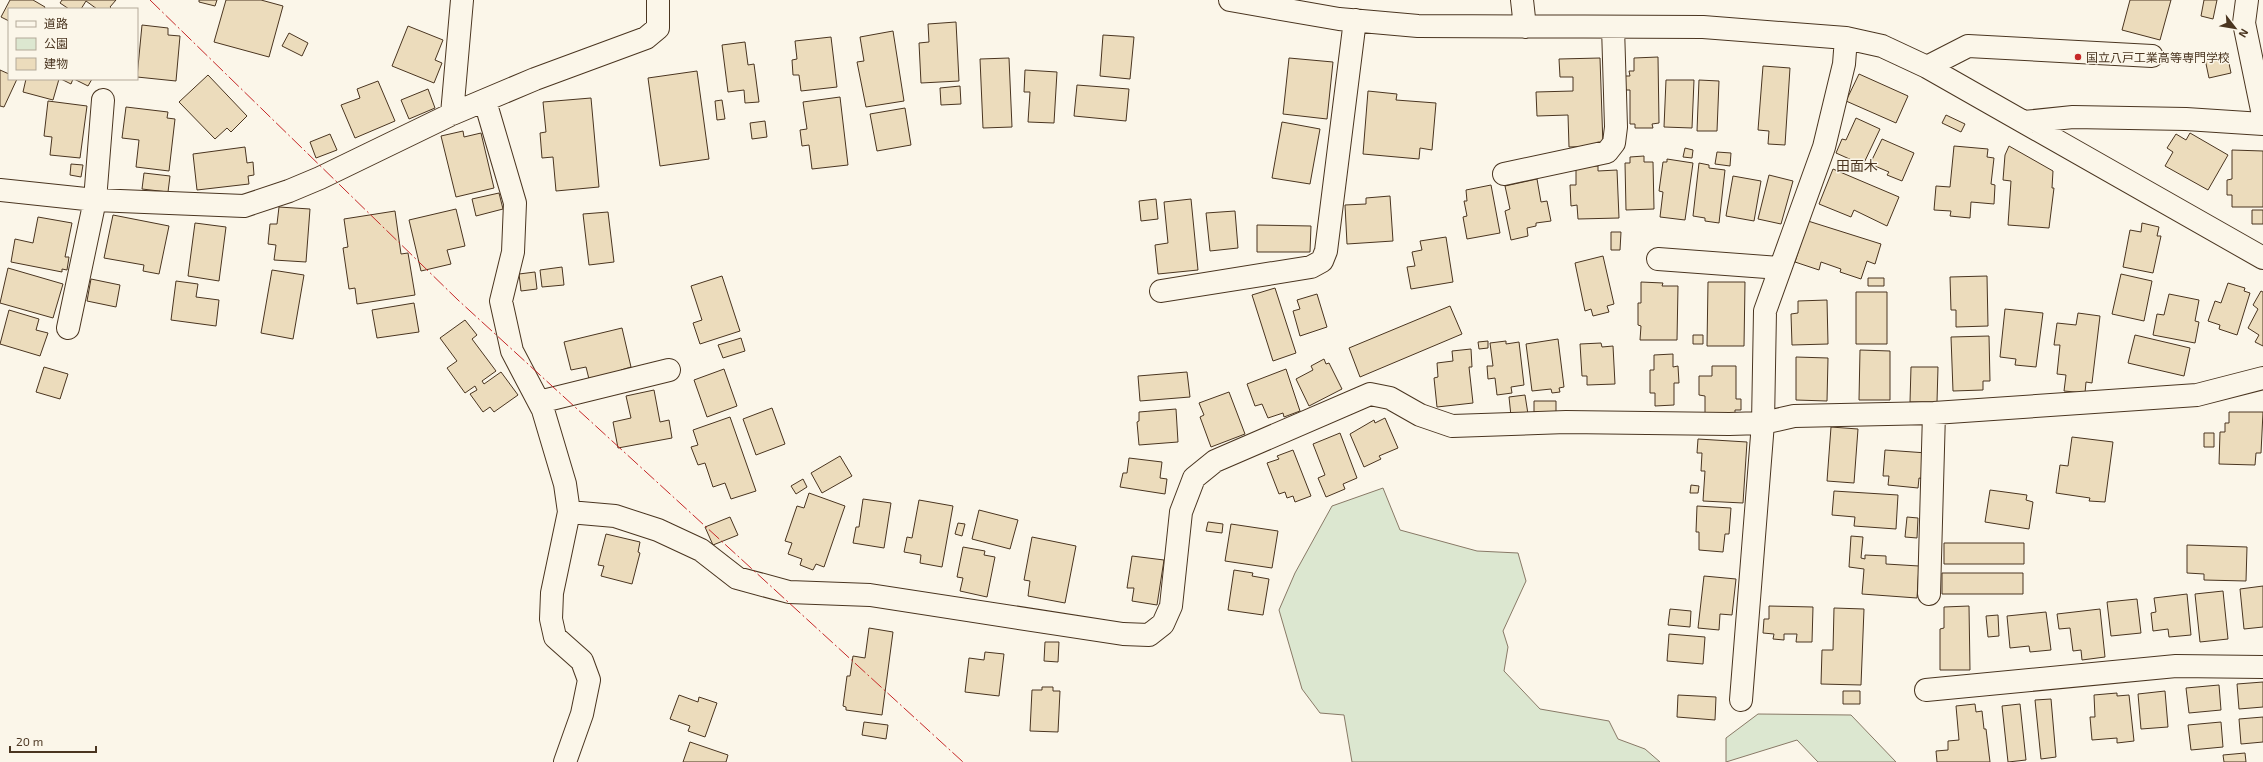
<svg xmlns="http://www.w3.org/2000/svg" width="2263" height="762" font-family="'Exo 2','Noto Sans JP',sans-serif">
  <rect width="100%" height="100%" fill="#fbf6e9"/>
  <path fill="#dce7d0" stroke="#887966" d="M 1383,488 L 1400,530 L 1477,551 L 1518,553 L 1526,581 L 1503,631 L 1508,647 L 1504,671 L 1540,709 L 1609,721 L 1618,739 L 1645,749 L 1660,762 L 1352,762 L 1344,715 L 1320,713 L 1302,689 L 1279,610 L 1295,573 L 1332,506 Z
    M 1758,714 L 1851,715 L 1896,762 L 1818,762 L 1797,740 L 1726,762 L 1726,738 Z"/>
  <path fill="#ecdcbc" stroke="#4a3520" d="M 10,0 L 33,0 L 45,7 L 44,9 L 9,9 L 9,21 L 1,17 Z
    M 62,0 L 116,0 L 110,7 L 112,9 L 97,9 L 86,1 L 81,9 L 69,9 L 60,3 Z
    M 199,0 L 217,0 L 215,6 L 199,2 Z
    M 226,0 L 261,0 L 283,6 L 269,57 L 214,42 Z
    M 2130,0 L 2171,0 L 2160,40 L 2122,30 Z
    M 2204,0 L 2217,0 L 2213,19 L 2201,16 Z
    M 956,22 L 959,81 L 921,83 L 919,43 L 929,42 L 928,24 Z
    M 142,25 L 168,28 L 168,35 L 180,36 L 176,81 L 137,77 Z
    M 408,26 L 443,40 L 435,60 L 442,63 L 434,83 L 392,66 Z
    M 893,31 L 904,101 L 866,107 L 857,62 L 864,61 L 860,37 Z
    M 289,33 L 308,43 L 302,56 L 282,46 Z
    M 1103,35 L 1134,37 L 1130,79 L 1100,76 Z
    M 831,37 L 837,87 L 801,91 L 799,75 L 793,75 L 792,60 L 797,59 L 795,41 Z
    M 745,42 L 748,65 L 754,64 L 759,102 L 745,103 L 744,90 L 728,92 L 722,45 Z
    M 2227,54 L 2231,73 L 2209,78 L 2205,59 Z
    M 1658,57 L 1659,123 L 1652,124 L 1653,128 L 1635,128 L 1635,124 L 1630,124 L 1630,90 L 1625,90 L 1625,76 L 1630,76 L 1629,71 L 1634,71 L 1634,58 Z
    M 1009,58 L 1012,127 L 983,128 L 980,59 Z
    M 1289,58 L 1333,62 L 1327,119 L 1283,114 Z
    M 1600,58 L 1603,146 L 1569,147 L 1568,115 L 1537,116 L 1536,92 L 1573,91 L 1573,77 L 1560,77 L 1559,59 Z
    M 1763,66 L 1790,68 L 1785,145 L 1768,144 L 1769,131 L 1758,130 Z
    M 0,70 L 9,74 L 9,79 L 17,79 L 4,107 L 0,106 Z
    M 1025,70 L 1057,72 L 1054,123 L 1028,122 L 1030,92 L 1024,92 Z
    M 697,71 L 709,159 L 660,166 L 648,78 Z
    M 1859,74 L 1908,96 L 1896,123 L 1846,101 Z
    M 208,75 L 247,116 L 231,132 L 227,128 L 215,139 L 179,102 Z
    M 26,79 L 59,79 L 53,100 L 23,92 Z
    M 61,79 L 73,79 L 71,84 Z
    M 74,79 L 92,79 L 88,86 Z
    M 1666,80 L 1694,80 L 1692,128 L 1664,127 Z
    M 1699,80 L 1719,81 L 1717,131 L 1697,131 Z
    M 378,81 L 395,121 L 355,138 L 341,105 L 360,98 L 357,89 Z
    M 1077,85 L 1129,89 L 1126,121 L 1074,116 Z
    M 960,86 L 961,104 L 941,105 L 940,88 Z
    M 428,89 L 435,108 L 409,119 L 401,100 Z
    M 1368,91 L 1397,94 L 1396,100 L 1436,103 L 1432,150 L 1420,148 L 1419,159 L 1363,154 Z
    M 840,97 L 848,165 L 812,169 L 809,145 L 802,146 L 800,130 L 807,129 L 803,102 Z
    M 591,98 L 599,187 L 556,191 L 553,157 L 542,158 L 540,133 L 546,132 L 543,102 Z
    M 722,100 L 725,119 L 717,120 L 715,101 Z
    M 48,101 L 87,106 L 80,158 L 50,155 L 52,137 L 44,136 Z
    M 126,107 L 168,112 L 167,118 L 175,119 L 169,171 L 136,167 L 139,140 L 122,138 Z
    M 905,108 L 911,145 L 877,151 L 870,114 Z
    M 1946,115 L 1965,124 L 1961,132 L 1942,123 Z
    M 1856,118 L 1880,129 L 1863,165 L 1836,153 L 1842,139 L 1846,140 Z
    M 765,121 L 767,137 L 752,139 L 750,123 Z
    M 1282,122 L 1320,129 L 1310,184 L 1272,178 Z
    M 463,131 L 464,137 L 481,133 L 494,188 L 456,197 L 441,136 Z
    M 2190,133 L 2228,155 L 2208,190 L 2165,166 L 2173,152 L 2167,148 L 2176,134 L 2186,140 Z
    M 330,134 L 337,150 L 316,158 L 310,142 Z
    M 1882,139 L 1914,153 L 1902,181 L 1887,175 L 1889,172 L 1870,164 Z
    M 1954,146 L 1988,149 L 1987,157 L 1994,158 L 1991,184 L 1995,185 L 1994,204 L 1971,202 L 1970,218 L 1950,216 L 1951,211 L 1934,210 L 1936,186 L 1950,187 Z
    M 2009,146 L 2053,171 L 2052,188 L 2054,188 L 2049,228 L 2008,225 L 2011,181 L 2003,180 L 2005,155 Z
    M 245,147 L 247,163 L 253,162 L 254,175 L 248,176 L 249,184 L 197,190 L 193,154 Z
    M 1685,148 L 1693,150 L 1692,158 L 1683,157 Z
    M 2232,150 L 2263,151 L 2263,207 L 2232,207 L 2232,195 L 2227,195 L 2227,180 L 2232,179 Z
    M 1717,152 L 1731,153 L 1730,166 L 1715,164 Z
    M 1644,156 L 1644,162 L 1653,162 L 1654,209 L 1626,210 L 1625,163 L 1630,163 L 1630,157 Z
    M 1667,159 L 1693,163 L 1685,220 L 1660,217 L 1663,192 L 1659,191 L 1663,162 L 1667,162 Z
    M 1699,163 L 1709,165 L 1709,168 L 1725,170 L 1719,223 L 1705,221 L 1705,218 L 1693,216 Z
    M 71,164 L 83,165 L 81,177 L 70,175 Z
    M 1576,166 L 1598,166 L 1598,171 L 1617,170 L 1619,218 L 1578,219 L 1577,205 L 1571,206 L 1570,185 L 1576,185 Z
    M 1833,169 L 1899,197 L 1887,226 L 1854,210 L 1851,217 L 1819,204 Z
    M 144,173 L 170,176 L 168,192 L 142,189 Z
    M 1769,175 L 1793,181 L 1781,224 L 1758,219 Z
    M 1733,176 L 1761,181 L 1754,221 L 1726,216 Z
    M 1537,179 L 1541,202 L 1547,201 L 1551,221 L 1536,223 L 1536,226 L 1527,228 L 1528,236 L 1511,240 L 1505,211 L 1510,209 L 1505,186 Z
    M 1491,185 L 1500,233 L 1467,239 L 1463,217 L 1467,216 L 1464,201 L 1467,201 L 1466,190 Z
    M 499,193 L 503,209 L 476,216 L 472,199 Z
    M 1390,196 L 1393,241 L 1347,244 L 1345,205 L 1366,204 L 1366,198 Z
    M 1156,199 L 1158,219 L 1141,221 L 1139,201 Z
    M 1191,199 L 1198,270 L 1158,274 L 1155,245 L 1168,243 L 1164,202 Z
    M 279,207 L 310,209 L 306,262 L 274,260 L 276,245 L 268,244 L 270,224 L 277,224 Z
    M 456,209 L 465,246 L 447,250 L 451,264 L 421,271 L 409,220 Z
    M 2252,210 L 2263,210 L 2263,224 L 2252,224 Z
    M 395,211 L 401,254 L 408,253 L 415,295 L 357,304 L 355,288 L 349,289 L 343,248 L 348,247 L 344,219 Z
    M 1235,211 L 1238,248 L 1210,251 L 1206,213 Z
    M 608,212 L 614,262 L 589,265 L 583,214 Z
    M 113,215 L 169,226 L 159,274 L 143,271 L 144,265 L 104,258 Z
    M 38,217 L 72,223 L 65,257 L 69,257 L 67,270 L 62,269 L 62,272 L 11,262 L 15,239 L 33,243 Z
    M 1808,221 L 1881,244 L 1875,264 L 1867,261 L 1861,279 L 1840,272 L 1841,269 L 1821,262 L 1819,270 L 1795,262 Z
    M 195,223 L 226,227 L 219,281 L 188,276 Z
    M 2142,223 L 2159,227 L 2157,236 L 2161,236 L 2153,273 L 2123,267 L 2130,230 L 2141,232 Z
    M 1257,225 L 1311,226 L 1310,252 L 1257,252 Z
    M 1611,232 L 1621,232 L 1620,250 L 1611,250 Z
    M 1446,237 L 1453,282 L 1411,289 L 1407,267 L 1415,266 L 1412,252 L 1422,250 L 1420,241 Z
    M 1603,256 L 1614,304 L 1607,306 L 1609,312 L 1593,316 L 1591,309 L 1585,311 L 1575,263 Z
    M 562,267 L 564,285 L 542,287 L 540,270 Z
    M 8,268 L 63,284 L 53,318 L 0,303 Z
    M 272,270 L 304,275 L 293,339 L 261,333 Z
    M 535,272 L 537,289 L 521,291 L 519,274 Z
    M 2121,274 L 2152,281 L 2144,321 L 2112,314 Z
    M 722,276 L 740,331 L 700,344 L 693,323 L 702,320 L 691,286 Z
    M 1987,276 L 1988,326 L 1956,327 L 1956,310 L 1951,310 L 1950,277 Z
    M 1868,278 L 1884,278 L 1884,286 L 1868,286 Z
    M 91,279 L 120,285 L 116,307 L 87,301 Z
    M 176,281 L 198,284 L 196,297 L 219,300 L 216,326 L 171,320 Z
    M 1641,282 L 1663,283 L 1662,286 L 1678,286 L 1677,340 L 1640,340 L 1641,326 L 1638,325 L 1638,303 L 1641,303 Z
    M 1708,282 L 1745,282 L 1744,346 L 1707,346 Z
    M 2228,283 L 2245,288 L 2244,291 L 2250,293 L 2237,335 L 2219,329 L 2220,325 L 2208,321 L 2215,301 L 2221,303 Z
    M 1275,288 L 1296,353 L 1273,361 L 1252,295 Z
    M 2261,291 L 2263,292 L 2263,346 L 2255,342 L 2259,335 L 2248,328 L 2258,309 L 2253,305 Z
    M 1856,292 L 1887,292 L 1887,344 L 1856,344 Z
    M 1317,294 L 1327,327 L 1300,336 L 1293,311 L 1300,309 L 1297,300 Z
    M 2169,294 L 2199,300 L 2195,321 L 2199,322 L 2195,343 L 2153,335 L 2157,314 L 2164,315 Z
    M 1827,300 L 1828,344 L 1792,345 L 1791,314 L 1798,313 L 1798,301 Z
    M 414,303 L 419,332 L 377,338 L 372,310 Z
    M 1450,306 L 1462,334 L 1360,377 L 1349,348 Z
    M 2005,309 L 2043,313 L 2036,367 L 2015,365 L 2016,359 L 2000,357 Z
    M 9,310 L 39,319 L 36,330 L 48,333 L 40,356 L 0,344 Z
    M 2078,313 L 2100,316 L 2092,383 L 2086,382 L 2085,393 L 2064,391 L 2066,375 L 2057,374 L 2060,345 L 2054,345 L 2057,323 L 2076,325 Z
    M 465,320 L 477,335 L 472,339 L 496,371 L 482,381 L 484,384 L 501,372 L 518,395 L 494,412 L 490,407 L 483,412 L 470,394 L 477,390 L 475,386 L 465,393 L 447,368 L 457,361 L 440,338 Z
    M 622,328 L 631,367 L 621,370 L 623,375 L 590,383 L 586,367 L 571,370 L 564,342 Z
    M 1693,335 L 1703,335 L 1703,344 L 1693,344 Z
    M 2135,335 L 2190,348 L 2184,376 L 2128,363 Z
    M 1989,336 L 1990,381 L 1983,381 L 1983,390 L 1953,391 L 1951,337 Z
    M 741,338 L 745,351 L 723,358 L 718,345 Z
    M 1558,339 L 1564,387 L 1559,388 L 1560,392 L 1552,393 L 1551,389 L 1532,391 L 1526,344 Z
    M 1488,341 L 1488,348 L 1479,349 L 1478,342 Z
    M 1506,341 L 1506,344 L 1519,342 L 1524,385 L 1511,387 L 1512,393 L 1497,395 L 1495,378 L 1488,379 L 1487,366 L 1493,366 L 1490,343 Z
    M 1601,343 L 1602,347 L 1613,346 L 1615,384 L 1587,385 L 1587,376 L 1582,376 L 1580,344 Z
    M 1471,349 L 1472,367 L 1469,367 L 1473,403 L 1437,407 L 1434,378 L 1438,377 L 1437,363 L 1453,361 L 1452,351 Z
    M 1860,350 L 1890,351 L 1890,400 L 1859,400 Z
    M 1673,354 L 1673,367 L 1678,366 L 1679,383 L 1674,383 L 1674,405 L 1655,406 L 1655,393 L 1650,393 L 1650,370 L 1654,370 L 1654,355 Z
    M 1796,357 L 1828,358 L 1827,401 L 1796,400 Z
    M 1324,359 L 1326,364 L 1329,363 L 1342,389 L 1309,406 L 1296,379 L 1313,370 L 1311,366 Z
    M 1712,366 L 1736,366 L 1736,399 L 1741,399 L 1741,410 L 1735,410 L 1735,413 L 1705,413 L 1705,396 L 1699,395 L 1699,376 L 1712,376 Z
    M 44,367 L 68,374 L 60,399 L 36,392 Z
    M 1911,367 L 1938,367 L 1937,402 L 1910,402 Z
    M 724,369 L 737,406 L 707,417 L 694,380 Z
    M 1286,369 L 1300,411 L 1284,417 L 1283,413 L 1268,418 L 1262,404 L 1255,406 L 1247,384 Z
    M 1187,372 L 1190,397 L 1140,401 L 1138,376 Z
    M 654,390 L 660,422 L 669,420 L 672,438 L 618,448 L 613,422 L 631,418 L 626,396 Z
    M 1229,392 L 1245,434 L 1211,447 L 1200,417 L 1204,415 L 1199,403 Z
    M 1525,395 L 1528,414 L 1511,416 L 1509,397 Z
    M 1534,401 L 1556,401 L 1556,412 L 1534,412 Z
    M 772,408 L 785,444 L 756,455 L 743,419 Z
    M 1176,409 L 1178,442 L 1139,445 L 1137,422 L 1139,421 L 1139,412 Z
    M 2229,412 L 2263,412 L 2261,453 L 2256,453 L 2255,465 L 2219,464 L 2220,432 L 2225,432 L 2225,423 L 2229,423 Z
    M 730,417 L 756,491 L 731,499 L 725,483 L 713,487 L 705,463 L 698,465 L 691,447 L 698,445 L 693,430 Z
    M 1385,418 L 1398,448 L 1379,456 L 1381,459 L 1364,467 L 1350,434 L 1374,420 L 1375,423 Z
    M 1831,427 L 1858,429 L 1854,483 L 1827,481 Z
    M 1340,433 L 1357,478 L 1343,484 L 1345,489 L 1326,497 L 1318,478 L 1325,475 L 1313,444 Z
    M 2204,433 L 2214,433 L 2214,447 L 2204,447 Z
    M 2072,437 L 2113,442 L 2105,502 L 2089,501 L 2090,498 L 2056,493 L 2060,465 L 2068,466 Z
    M 1698,439 L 1747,442 L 1743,503 L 1703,501 L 1705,471 L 1701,471 L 1702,453 L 1697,453 Z
    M 1293,450 L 1311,496 L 1295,502 L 1293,496 L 1287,498 L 1285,492 L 1279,494 L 1267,463 L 1279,459 L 1277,456 Z
    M 1885,450 L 1927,453 L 1925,479 L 1919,478 L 1918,488 L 1888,485 L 1889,476 L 1883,476 Z
    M 840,456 L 852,476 L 822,493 L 811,473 Z
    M 1129,458 L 1162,462 L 1160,478 L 1167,479 L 1165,494 L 1120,487 L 1123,473 L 1127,473 Z
    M 803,479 L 807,487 L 796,494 L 791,486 Z
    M 1691,485 L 1699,486 L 1698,493 L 1690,493 Z
    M 1990,490 L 2027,495 L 2026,500 L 2033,502 L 2029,529 L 1985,522 Z
    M 1834,491 L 1898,495 L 1896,529 L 1854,526 L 1855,517 L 1832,515 Z
    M 809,493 L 845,506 L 824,567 L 816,564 L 813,570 L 800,565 L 802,559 L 788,554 L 792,543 L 785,541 L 797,506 L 804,508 Z
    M 863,499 L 891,503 L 884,548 L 853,543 L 856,527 L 859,527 Z
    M 919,500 L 953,506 L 942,567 L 920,563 L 921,555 L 904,552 L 907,537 L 912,538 Z
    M 1697,506 L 1731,508 L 1729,534 L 1725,534 L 1723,552 L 1699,550 L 1699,532 L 1696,532 Z
    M 979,510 L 1018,520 L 1010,549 L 972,539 Z
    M 730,517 L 738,535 L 713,545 L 705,527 Z
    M 1907,517 L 1918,518 L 1917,538 L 1905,537 Z
    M 1208,522 L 1223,524 L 1222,533 L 1206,531 Z
    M 958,523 L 965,524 L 962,536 L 955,534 Z
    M 1231,524 L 1278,531 L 1272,568 L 1225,561 Z
    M 606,534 L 640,542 L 638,552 L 640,553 L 632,584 L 601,576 L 604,566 L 598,565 Z
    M 1851,536 L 1863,537 L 1861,558 L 1865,559 L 1865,555 L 1886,556 L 1886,564 L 1919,566 L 1917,598 L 1862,594 L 1864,569 L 1849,567 Z
    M 1032,537 L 1076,546 L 1065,603 L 1028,596 L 1030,581 L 1024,580 Z
    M 1944,543 L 2024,543 L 2024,564 L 1944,564 Z
    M 2187,545 L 2247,547 L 2246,581 L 2204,580 L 2204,574 L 2187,573 Z
    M 963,547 L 985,551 L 984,555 L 995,557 L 987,597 L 960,591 L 963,578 L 957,577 Z
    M 1132,556 L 1164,560 L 1157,605 L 1132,601 L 1134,588 L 1127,588 Z
    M 1234,570 L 1253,573 L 1252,576 L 1269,579 L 1263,615 L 1228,610 Z
    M 1942,573 L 2023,573 L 2023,594 L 1942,594 Z
    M 1704,576 L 1736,579 L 1732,615 L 1720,614 L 1719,630 L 1698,628 Z
    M 2263,586 L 2263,627 L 2244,629 L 2240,589 Z
    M 2223,591 L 2228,639 L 2200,642 L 2195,594 Z
    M 2187,594 L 2191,635 L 2169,637 L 2168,629 L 2153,631 L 2151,613 L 2156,612 L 2154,598 Z
    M 2137,599 L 2141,633 L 2111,636 L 2107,602 Z
    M 1769,606 L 1813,607 L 1812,642 L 1796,642 L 1797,634 L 1784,634 L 1784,640 L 1773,639 L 1774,634 L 1763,633 L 1764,619 L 1769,619 Z
    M 1969,606 L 1970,670 L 1940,670 L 1940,629 L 1944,628 L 1944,607 Z
    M 1834,608 L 1864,609 L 1861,685 L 1821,684 L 1822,650 L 1833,650 Z
    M 1670,609 L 1691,611 L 1690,627 L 1668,625 Z
    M 2100,609 L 2105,657 L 2082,660 L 2081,650 L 2073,651 L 2070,628 L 2059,629 L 2057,614 Z
    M 2046,612 L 2051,650 L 2030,652 L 2029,646 L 2010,648 L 2007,616 Z
    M 1998,615 L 1999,636 L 1988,637 L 1986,616 Z
    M 869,628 L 893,632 L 882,715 L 846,710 L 846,707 L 843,706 L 847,676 L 850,676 L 853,656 L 865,658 Z
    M 1669,634 L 1705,637 L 1703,664 L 1667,661 Z
    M 1045,642 L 1059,642 L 1058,662 L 1044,661 Z
    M 985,652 L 1004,654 L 999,696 L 965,692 L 969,658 L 984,660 Z
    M 2263,682 L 2263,707 L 2239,709 L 2237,684 Z
    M 2219,685 L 2221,710 L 2189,713 L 2186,688 Z
    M 1042,687 L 1053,687 L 1053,691 L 1060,691 L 1058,732 L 1030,731 L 1032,690 L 1042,690 Z
    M 1843,691 L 1860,691 L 1860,704 L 1843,704 Z
    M 2165,691 L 2168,727 L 2141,729 L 2138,694 Z
    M 2117,693 L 2117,696 L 2129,695 L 2134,741 L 2117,743 L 2117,738 L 2092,740 L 2090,717 L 2095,717 L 2094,695 Z
    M 679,695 L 698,702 L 699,697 L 717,703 L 705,737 L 688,731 L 690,726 L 670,719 Z
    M 1678,695 L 1716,697 L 1715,720 L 1677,717 Z
    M 2051,699 L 2056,757 L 2041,759 L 2035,700 Z
    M 1975,704 L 1976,712 L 1982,711 L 1984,729 L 1986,729 L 1990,762 L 1937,762 L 1936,751 L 1948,750 L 1948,741 L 1959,740 L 1956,706 Z
    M 2020,704 L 2026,760 L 2008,762 L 2002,706 Z
    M 2263,717 L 2263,742 L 2241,744 L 2239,719 Z
    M 864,722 L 888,725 L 886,739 L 862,735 Z
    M 2221,722 L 2223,747 L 2191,750 L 2188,725 Z
    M 690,742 L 728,755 L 726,762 L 683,762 Z
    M 2245,753 L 2246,762 L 2224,762 L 2223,755 Z"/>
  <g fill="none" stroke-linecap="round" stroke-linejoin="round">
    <defs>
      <path id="minor" d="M 1230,0 L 1339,19 L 1418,26 L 1703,27 L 1846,38 L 1882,46 L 1927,67 L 2263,258
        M 1522,0 L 1525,27
        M 2247,0 L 2244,23 L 2263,115
        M 1927,67 L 1968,46 L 2152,56
        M 485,101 L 515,203 L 513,252 L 501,301 L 512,351 L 543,410 L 565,484 L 569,512 L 552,593 L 551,619 L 555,637 L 582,661 L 589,680 L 582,714 L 565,762
        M 452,114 L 462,0
        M 2024,122 L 2073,117 L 2186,119 L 2263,124
        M 1504,174 L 1607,152 L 1614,143 L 1616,127 L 1613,27
        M 0,190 L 95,200 L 244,206 L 289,191 L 320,178 L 452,114 L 535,79 L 646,38 L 658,28 L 658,0
        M 1658,259 L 1780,268
        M 1161,291 L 1311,267 L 1322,261 L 1326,251 L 1355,20
        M 68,328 L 95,200 L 103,100
        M 539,402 L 669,370
        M 569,512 L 615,516 L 658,530 L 701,550 L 737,578 L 789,592 L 870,595 L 1123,634 L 1149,635 L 1163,624 L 1171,606 L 1181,512 L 1194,478 L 1215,461 L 1370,394 L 1390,398 L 1420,415 L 1452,426 L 1566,422 L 1729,424 L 1763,423 L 1794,416 L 1934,413 L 2197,395 L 2263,378
        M 1929,594 L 1934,413
        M 1926,690 L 2176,666 L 2263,667
        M 1741,700 L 1763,423 L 1765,311 L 1824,147 L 1844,64 L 1846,38"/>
    </defs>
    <use href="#minor" stroke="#4a3520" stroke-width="24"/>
    <use href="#minor" stroke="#fbf6e9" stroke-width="22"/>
    <path stroke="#c62828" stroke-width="1" stroke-dasharray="14 3 2 3" stroke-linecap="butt" d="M 150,0 L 458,300 L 963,762"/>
  </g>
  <circle fill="#c62828" stroke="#fbf6e9" stroke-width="1.5" cx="2078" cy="57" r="4"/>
  <g text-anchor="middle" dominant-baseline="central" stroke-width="3" stroke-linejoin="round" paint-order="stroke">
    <g font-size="12" fill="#4a3520" stroke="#fbf6e9" text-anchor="start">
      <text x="2086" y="57">国立八戸工業高等専門学校</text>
    </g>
    <g font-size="14" fill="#4a3520" stroke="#fbf6e9">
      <text x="1857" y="165">田面木</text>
    </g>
  </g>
  <rect x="8" y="8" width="130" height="72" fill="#fbf6e9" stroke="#b4a999"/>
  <rect x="16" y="21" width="20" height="6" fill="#fbf6e9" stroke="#b4a999"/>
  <text x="44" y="28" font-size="12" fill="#4a3520">道路</text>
  <rect x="16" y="38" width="20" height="12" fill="#dce7d0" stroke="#b4a999"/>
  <text x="44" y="48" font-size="12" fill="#4a3520">公園</text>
  <rect x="16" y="58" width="20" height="12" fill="#ecdcbc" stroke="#b4a999"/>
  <text x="44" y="68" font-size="12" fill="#4a3520">建物</text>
  <g transform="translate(2235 28) rotate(121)" stroke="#fbf6e9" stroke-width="3" paint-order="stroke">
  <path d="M0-3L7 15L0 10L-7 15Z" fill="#4a3520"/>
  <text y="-6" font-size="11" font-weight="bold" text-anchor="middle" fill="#4a3520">N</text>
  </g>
  <path d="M10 746v6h86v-6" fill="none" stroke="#4a3520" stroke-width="2"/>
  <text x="16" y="746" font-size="12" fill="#4a3520" stroke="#fbf6e9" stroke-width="3" paint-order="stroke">20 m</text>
</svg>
